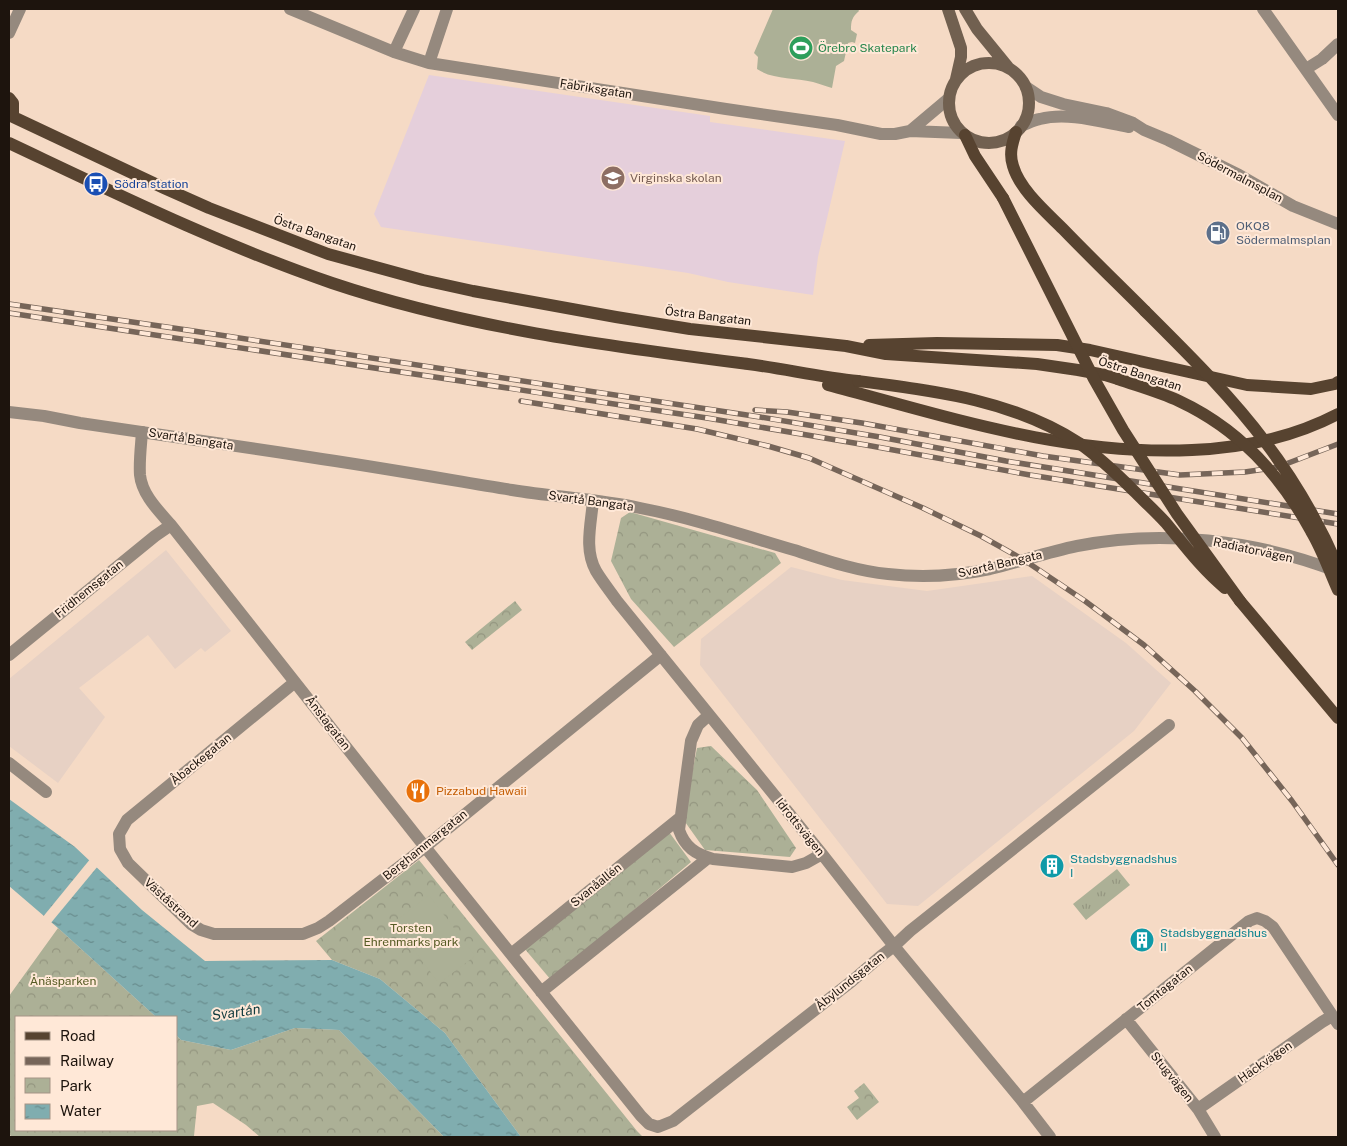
<svg xmlns="http://www.w3.org/2000/svg" width="1347" height="1146" font-family="'Public Sans',sans-serif">
  <defs>
    <pattern id="grass-tufts" width="24" height="20" patternUnits="userSpaceOnUse" patternTransform="scale(1.25)"><rect width="24" height="20" fill="#acb096"/><path d="M3 7l-1-3M5 7V3M7 7l1-3M15 17l-1-3M17 17v-4M19 17l1-3" fill="none" stroke="#949680"/></pattern>
    <pattern id="park-crowns" width="20" height="18" patternUnits="userSpaceOnUse" patternTransform="scale(1.25)"><rect width="20" height="18" fill="#acb096"/><path d="M2 6a3 3 0 1 1 6 0M12 15a3 3 0 1 1 6 0" fill="none" stroke="#949680"/></pattern>
    <pattern id="water-ripples" width="26" height="14" patternUnits="userSpaceOnUse" patternTransform="scale(1.25)"><rect width="26" height="14" fill="#80adaf"/><path d="M2 4q2-2 4 0t4 0M15 11q2-2 4 0t4 0" fill="none" stroke="#688c8d"/></pattern>
  </defs>
  <rect width="100%" height="100%" fill="#f5dac5"/>
  <path fill="#e7d1c4" d="M 166,550 L 231,631 L 205,652 L 201,648 L 175,669 L 148,635 L 79,688 L 105,717 L 58,783 L 9,746 L 9,679 Z
    M 791,567 L 842,580 L 927,591 L 1032,576 L 1126,643 L 1171,683 L 1134,731 L 918,906 L 887,904 L 700,665 L 701,639 Z"/>
  <path fill="#e5cfdb" d="M 429,75 L 710,116 L 710,122 L 845,141 L 818,257 L 813,295 L 728,282 L 688,273 L 381,227 L 374,214 Z"/>
  <path fill="url(#grass-tufts)" d="M 1117,869 L 1130,885 L 1086,920 L 1073,904 Z"/>
  <path fill="url(#park-crowns)" d="M 630,512 L 775,553 L 781,563 L 674,647 L 631,599 L 611,561 L 621,518 Z
    M 515,601 L 522,610 L 472,650 L 465,642 Z
    M 711,746 L 757,790 L 796,848 L 790,857 L 705,850 L 683,819 L 697,748 Z
    M 669,832 L 691,862 L 551,980 L 524,948 Z
    M 419,860 L 637,1131 L 643,1137 L 521,1137 L 445,1033 L 380,979 L 332,960 L 316,941 Z
    M 58,928 L 156,1017 L 16,1017 L 16,1130 L 176,1130 L 176,1035 L 181,1040 L 231,1050 L 295,1028 L 339,1030 L 444,1137 L 260,1137 L 246,1125 L 213,1103 L 197,1106 L 194,1136 L 12,1137 L 9,1134 L 9,996 Z
    M 864,1083 L 879,1102 L 857,1120 L 847,1107 L 859,1098 L 854,1091 Z"/>
  <path fill="#acb096" d="M 773,9 L 858,9 L 859,11 C 852,17 851,21 851,30 L 857,34 L 855,43 L 852,42 L 848,43 L 844,61 L 836,66 L 832,88 C 825,86 820,84 813,82 C 794,77 773,80 757,69 L 758,57 L 754,53 Z
    M 429,895 L 475,956 L 439,983 L 393,923 Z"/>
  <path fill="url(#water-ripples)" d="M 9,799 L 75,847 L 142,910 L 205,961 L 332,960 L 380,979 L 445,1033 L 521,1137 L 444,1137 L 339,1030 L 295,1028 L 231,1050 L 181,1040 L 176,1035 L 176,1017 L 156,1017 L 58,928 L 9,886 Z"/>
  <path fill="#f5dac5" d="M 91,858 L 98,866 L 50,924 L 42,918 Z"/>
  <g fill="none" stroke-linecap="round" stroke-linejoin="round">
    <path stroke="#95897e" stroke-width="12" d="M 290,9 L 394,52 L 429,63 L 726,109 L 837,125 L 881,134 L 895,134 L 910,131 L 961,133
      M 1263,9 L 1338,115
      M 394,52 L 414,9
      M 429,63 L 447,9
      M 1306,69 L 1322,59 L 1338,44
      M 910,131 L 948,99
      M 142,432 C 141,446 139,461 140,475 C 142,495 159,511 171,525 L 425,847 L 641,1116 L 649,1124 L 658,1127 L 673,1121 L 852,981 L 881,956 L 894,946 L 910,931 L 1169,725
      M 593,501 C 591,524 584,550 596,571 C 602,581 610,591 617,601 L 822,854 L 894,946 L 1023,1102 L 1050,1137
      M 9,655 L 155,536 L 171,525
      M 295,682 L 127,820 L 119,834 L 120,849 L 128,863 L 191,924 L 201,930 L 214,934 L 303,934 L 318,928 L 329,921 L 425,847 L 661,655
      M 709,715 L 698,725 L 691,741 L 679,830 C 685,847 695,854 713,859 L 792,867 L 806,863 L 822,854
      M 9,763 L 46,792
      M 511,954 L 681,817
      M 541,992 L 708,858
      M 1126,1019 L 1198,1109 L 1215,1137
      M 1023,1102 L 1249,921 L 1257,918 L 1265,921 L 1273,927 L 1338,1024
      M 1198,1109 L 1322,1022 L 1332,1016"/>
    <path stroke="#95897e" stroke-width="12" d="M 9,33 L 20,9
      M 1026,87 L 1041,97 L 1063,104 L 1106,113 L 1133,123 L 1144,130 L 1168,140 L 1239,175 L 1293,206 L 1338,224
      M 1021,126 C 1027,124 1033,120 1040,119 C 1068,112 1101,122 1129,127
      M 9,412 L 44,416 L 80,423 C 157,434 233,445 309,457 C 377,467 445,479 512,490 C 554,497 598,499 640,508 C 692,518 743,535 794,550 C 825,560 856,571 888,574 C 922,578 956,576 990,569 C 1019,562 1048,552 1077,546 C 1162,529 1255,540 1336,571"/>
    <path stroke="#716050" stroke-width="12" d="M 948,9 L 961,48 L 961,57 L 956,79
      M 965,9 L 977,29 L 1008,67
      M949 103a40 40 0 1 1 80 0a40 40 0 1 1-80 0Z"/>
    <path stroke="#574330" stroke-width="12" d="M 9,98 L 13,103 L 13,117
      M 9,115 L 164,188 L 209,208 L 328,254 L 423,280 L 473,291 L 616,317 L 690,329 L 846,346 L 886,354 L 1037,364 L 1078,370 L 1105,375 L 1118,379
      M 1016,132 C 1012,144 1009,154 1013,166 C 1020,190 1046,212 1063,229 C 1090,257 1118,284 1145,311
      M 965,135 L 975,156 L 1003,198
      M 9,143 C 115,193 221,245 332,283 C 466,328 608,346 748,364 C 785,369 821,377 858,381
      M 869,345 L 937,343 L 1057,345 L 1090,350 L 1247,385 L 1311,389 L 1335,384 L 1338,382
      M 828,385 C 949,417 1066,456 1192,450 C 1244,448 1292,438 1338,414
      M 1240,601 L 1338,718"/>
    <defs>
      <path id="rail" d="M 9,304 L 187,330 L 760,417 L 880,437 L 1006,461 L 1338,514
        M 9,313 L 707,418 L 866,445 L 1030,475 L 1338,524
        M 521,401 L 697,429 L 768,446 L 809,458 L 923,508 L 981,536 L 1024,560 L 1085,601 L 1144,645 L 1195,691 L 1242,738 L 1292,801 L 1338,865
        M 755,410 L 787,412 L 862,423 L 1043,456 L 1180,475 L 1245,472 L 1278,467 L 1338,444"/>
    </defs>
    <use href="#rail" stroke="#766559" stroke-width="5.5"/>
    <use href="#rail" stroke="#ffe8d7" stroke-width="4" stroke-dasharray="11" stroke-linecap="butt"/>
    <path stroke="#574330" stroke-width="12" d="M 1003,198 L 1094,379 L 1123,430 L 1177,514 L 1240,601
      M 1145,311 C 1187,353 1230,395 1266,443 C 1295,481 1319,523 1338,567
      M 1118,379 C 1138,386 1160,392 1179,401 C 1239,429 1280,474 1311,531 C 1322,549 1329,570 1338,590
      M 858,381 C 935,391 1013,400 1079,443 C 1099,457 1117,474 1134,491 C 1144,501 1156,512 1166,523 C 1185,546 1202,569 1225,588"/>
  </g>
  <defs>
    <symbol id="stadium-disc" viewBox="-11 -11 22 22"><circle r="9.5" fill="#2e9e5b" stroke="#ffe8d7"/><path d="M0-5a6.5 5 0 1 0 0 10a6.5 5 0 1 0 0-10ZM-3.5-1.8h7v3.6h-7Z" fill="#fff"/></symbol>
    <symbol id="school-disc" viewBox="-11 -11 22 22"><circle r="9.5" fill="#8d6e63" stroke="#ffe8d7"/><path d="M0-5L7-2L0 1L-7-2ZM-4 1L0 2.5L4 1V4Q0 6-4 4Z" fill="#fff"/></symbol>
    <symbol id="bus-disc" viewBox="-11 -11 22 22"><circle r="9.5" fill="#1a4fb4" stroke="#ffe8d7"/><path d="M-5-6H5V4H4V6H2V4H-2V6H-4V4H-5ZM-3.5-4V0h7V-4ZM-3.5 1.2v1.5H-2V1.2ZM2 1.2v1.5H3.5V1.2Z" fill="#fff"/></symbol>
    <symbol id="fuel-disc" viewBox="-11 -11 22 22"><circle r="9.5" fill="#5c6f8a" stroke="#ffe8d7"/><path d="M-5.5-6h7V0h2V4h1.3V-2.5L3-4.5l.8-.8L6-3V5H2.5V1h-1V6h-7ZM-4.2-4.7v3.2H.2V-4.7Z" fill="#fff"/></symbol>
    <symbol id="restaurant-disc" viewBox="-11 -11 22 22"><circle r="9.5" fill="#e8710a" stroke="#ffe8d7"/><path d="M-5-6h1v4h1v-4h1v4h1v-4h1v5L-1.5 .5V6h-2V.5L-5-1ZM5-6V6H3V1.5H1.5Q1.5-4 5-6Z" fill="#fff"/></symbol>
    <symbol id="building-disc" viewBox="-11 -11 22 22"><circle r="9.5" fill="#0f9aa8" stroke="#ffe8d7"/><path d="M-4-6H4V6H1V3H-1V6H-4ZM-2.5-4.3h1.7v1.8h-1.7ZM.8-4.3h1.7v1.8H.8ZM-2.5-1h1.7V.8h-1.7ZM.8-1h1.7V.8H.8Z" fill="#fff"/></symbol>
  </defs>
  <g fill-rule="evenodd">
    <use href="#stadium-disc" x="787" y="34" width="28" height="28"/>
    <use href="#school-disc" x="599" y="164" width="28" height="28"/>
    <use href="#bus-disc" x="82" y="170" width="28" height="28"/>
    <use href="#fuel-disc" x="1204" y="219" width="28" height="28"/>
    <use href="#restaurant-disc" x="404" y="777" width="28" height="28"/>
    <use href="#building-disc" x="1038" y="852" width="28" height="28"/>
    <use href="#building-disc" x="1128" y="926" width="28" height="28"/>
  </g>
  <g text-anchor="middle" dominant-baseline="central" stroke-width="4" stroke-linejoin="round" paint-order="stroke">
    <g font-size="12" fill="#27864d" stroke="#ffe8d7" text-anchor="start">
      <text x="818" y="48">Örebro Skatepark</text>
    </g>
    <g font-size="12" fill="#1d140d" stroke="#ffe8d7">
      <text transform="translate(596 89) rotate(9)">Fabriksgatan</text>
      <text transform="translate(1240 177) rotate(28)">Södermalmsplan</text>
      <text transform="translate(315 233) rotate(19)">Östra Bangatan</text>
      <text transform="translate(708 316) rotate(7)">Östra Bangatan</text>
      <text transform="translate(1140 374) rotate(18)">Östra Bangatan</text>
      <text transform="translate(191 439) rotate(9)">Svartå Bangata</text>
      <text transform="translate(591 501) rotate(8)">Svartå Bangata</text>
      <text transform="translate(1253 550) rotate(12)">Radiatorvägen</text>
      <text transform="translate(1000 564) rotate(-13)">Svartå Bangata</text>
      <text transform="translate(89 589) rotate(-39)">Fridhemsgatan</text>
      <text transform="translate(328 723) rotate(52)">Ånstagatan</text>
      <text transform="translate(201 759) rotate(-39)">Åbackegatan</text>
      <text transform="translate(800 827) rotate(51)">Idrottsvägen</text>
      <text transform="translate(425 845) rotate(-39)">Berghammargatan</text>
      <text transform="translate(596 885) rotate(-39)">Svanåallén</text>
      <text transform="translate(171 903) rotate(42)">Väståstrand</text>
      <text transform="translate(850 981) rotate(-39)">Åbylundsgatan</text>
      <text transform="translate(1165 988) rotate(-39)">Tomtagatan</text>
      <text transform="translate(1265 1062) rotate(-35)">Häckvägen</text>
      <text transform="translate(1172 1077) rotate(51)">Stugvägen</text>
    </g>
    <g font-size="12" fill="#785e54" stroke="#ffe8d7" text-anchor="start">
      <text x="630" y="178">Virginska skolan</text>
    </g>
    <g font-size="12" fill="#164399" stroke="#ffe8d7" text-anchor="start">
      <text x="114" y="184">Södra station</text>
    </g>
    <g font-size="12" fill="#4e5e75" stroke="#ffe8d7" text-anchor="start">
      <text x="1236" y="226">OKQ8<tspan x="1236" dy="14">Södermalmsplan</tspan></text>
    </g>
    <g font-size="12" fill="#c56008" stroke="#ffe8d7" text-anchor="start">
      <text x="436" y="791">Pizzabud Hawaii</text>
    </g>
    <g font-size="12" fill="#0d838f" stroke="#ffe8d7" text-anchor="start">
      <text x="1070" y="859">Stadsbyggnadshus<tspan x="1070" dy="14">I</tspan></text>
      <text x="1160" y="933">Stadsbyggnadshus<tspan x="1160" dy="14">II</tspan></text>
    </g>
    <g font-size="12" fill="#565b24" stroke="#ffe8d7">
      <text x="411" y="928">Torsten<tspan x="411" dy="14">Ehrenmarks park</tspan></text>
      <text x="63" y="981">Ånäsparken</text>
    </g>
    <g font-size="14" font-style="italic" fill="#113c3f" stroke="#ffe8d7">
      <text transform="translate(236 1012) rotate(-8)">Svartån</text>
    </g>
  </g>
  <rect width="1347" height="1146" fill="none" stroke="#1d140d" stroke-width="20"/>
  <rect x="15" y="1016" width="162" height="115" fill="#ffe8d7" stroke="#a59386"/>
  <rect x="25" y="1032" width="25" height="8" fill="#574330" stroke="#a59386"/>
  <text x="60" y="1041" font-size="15" fill="#1d140d">Road</text>
  <rect x="25" y="1057" width="25" height="8" fill="#766559" stroke="#a59386"/>
  <text x="60" y="1066" font-size="15" fill="#1d140d">Railway</text>
  <rect x="25" y="1078" width="25" height="15" fill="url(#park-crowns)" stroke="#a59386"/>
  <text x="60" y="1091" font-size="15" fill="#1d140d">Park</text>
  <rect x="25" y="1104" width="25" height="15" fill="url(#water-ripples)" stroke="#a59386"/>
  <text x="60" y="1116" font-size="15" fill="#1d140d">Water</text>
</svg>
